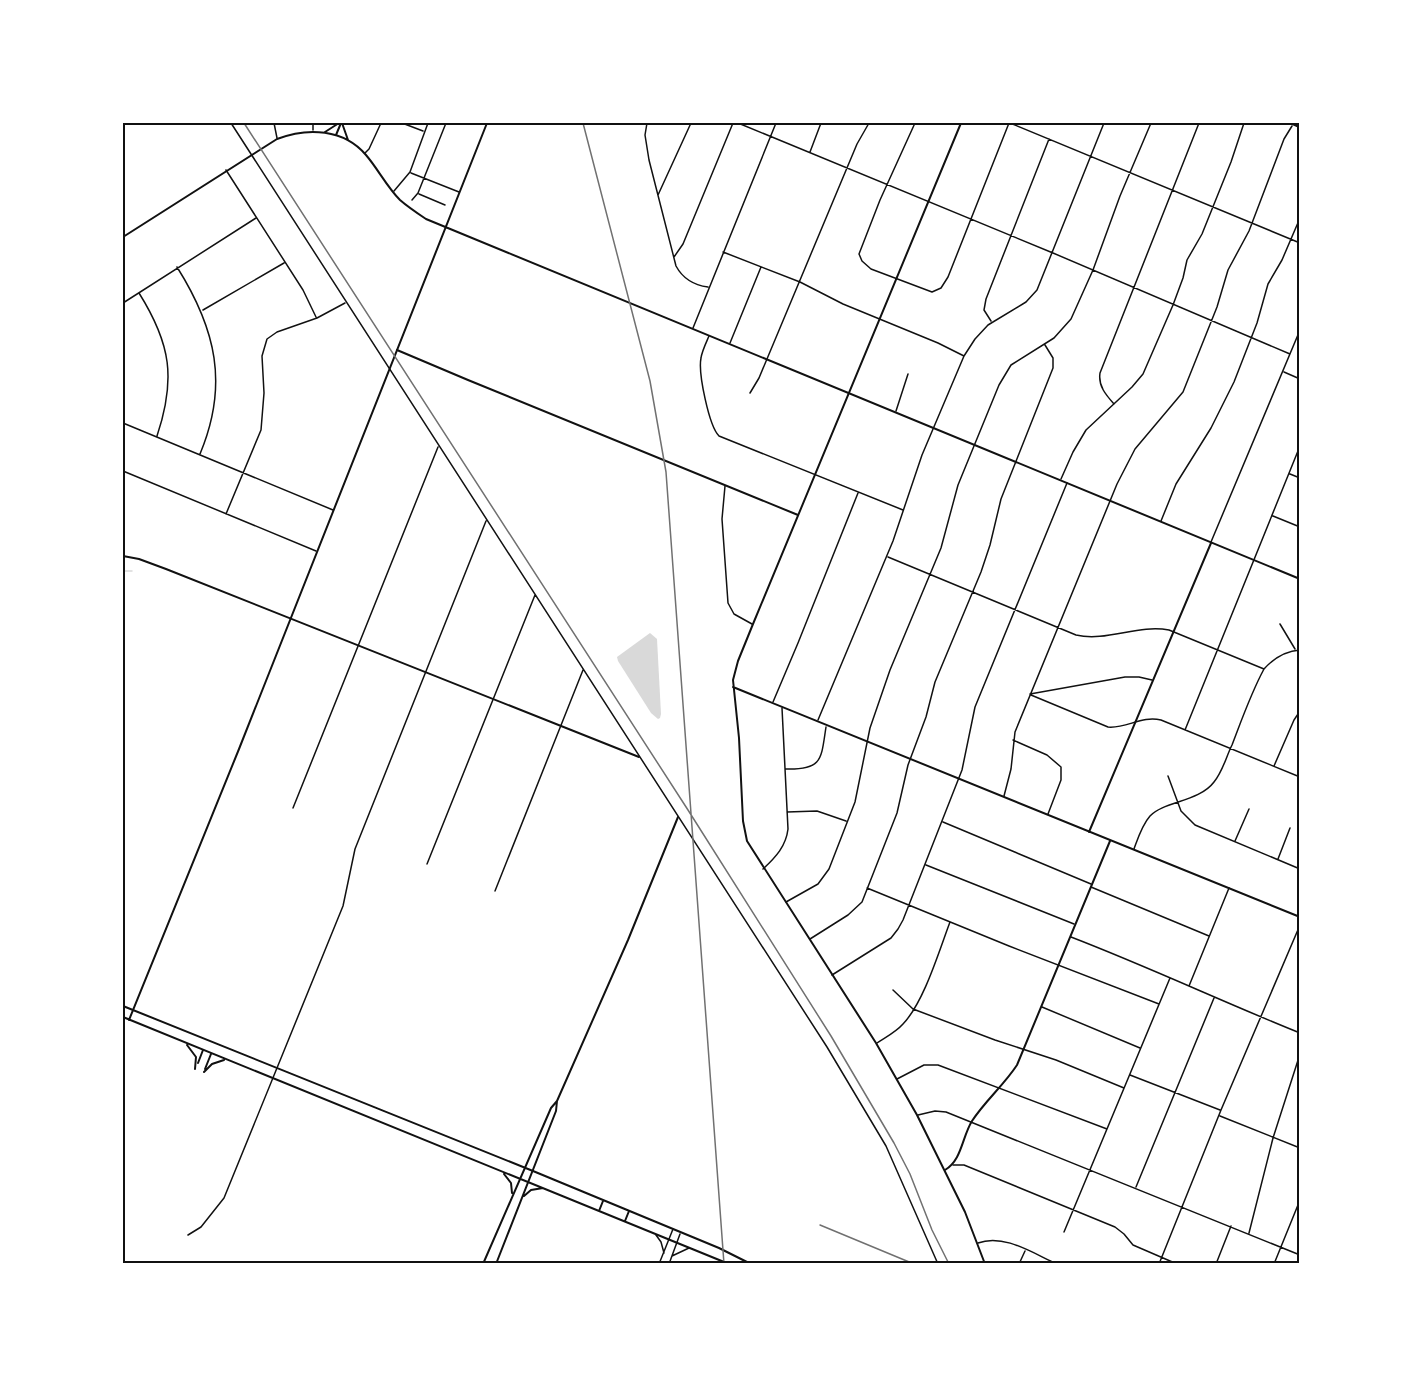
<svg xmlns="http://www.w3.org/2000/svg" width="1423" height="1387" font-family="'PT Sans Narrow',sans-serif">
  <rect width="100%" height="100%" fill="#fff"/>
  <path fill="#d9d9d9" d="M 650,633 L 657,639 L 661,714 L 660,718 L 658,719 L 651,713 L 618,661 L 617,657 Z"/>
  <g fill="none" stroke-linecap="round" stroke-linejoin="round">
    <path stroke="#d9d9d9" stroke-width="1.5" d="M 123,571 L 132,571"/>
    <path stroke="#111" stroke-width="1.5" d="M 231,123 L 827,1047 L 886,1146 L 938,1264
      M 274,123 L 277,138
      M 402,123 L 423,131
      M 647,123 L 645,135 L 649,160 L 676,266 C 683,279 693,285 708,287
      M 738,123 L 1053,253 L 1290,354
      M 915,123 L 880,200 L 859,254 L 862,261 L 871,269 L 932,292 L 941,288 L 948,277 L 1009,123
      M 1010,123 L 1300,243
      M 313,130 L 313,123
      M 810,152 L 821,123
      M 365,153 L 369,149 L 381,123
      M 226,170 L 303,290 L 316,317
      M 411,173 L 459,192
      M 394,191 L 410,172 L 428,123
      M 419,194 L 445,205
      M 658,195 L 691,123
      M 412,200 L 418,193 L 446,123
      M 723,252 L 800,282 L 843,304 L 938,343 L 964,356
      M 674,257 L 683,244 L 733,123
      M 177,267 C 216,329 229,385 200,454
      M 139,293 C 171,344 176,379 157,436
      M 123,303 L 256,218
      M 203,310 L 284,263
      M 991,321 L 984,310 L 986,299 L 1049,139
      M 693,328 L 776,123
      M 709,336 C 706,343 702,351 701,358 C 698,373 709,426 719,436 L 903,510
      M 730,343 L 761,267
      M 123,371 L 123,374
      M 1284,372 L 1300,379
      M 750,393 L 759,378 L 857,144 L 869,123
      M 1114,404 C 1106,395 1098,386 1100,373 L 1199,123
      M 896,411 L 908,374
      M 123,423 L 333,510
      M 123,471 L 316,551
      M 1290,474 L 1300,478
      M 1061,479 L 1073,452 L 1086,430 L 1132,387 L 1143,374 L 1173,305 L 1183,278 L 1187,260 L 1202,234 L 1231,162 L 1244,123
      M 725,486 L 722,519 L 728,603 L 734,614 L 752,624
      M 226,514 L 261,430 L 264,393 L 262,356 L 267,339 L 277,332 L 317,318 L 345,303
      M 1273,516 L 1300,527
      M 1161,521 L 1176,484 L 1211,428 L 1234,382 L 1257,323 L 1268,284 L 1282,260 L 1300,218
      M 1211,542 L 1300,330
      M 888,557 L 1076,635 C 1107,642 1138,624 1169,630 L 1264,669
      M 1280,624 L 1295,649
      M 1030,694 L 1125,677 L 1139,677 L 1152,680
      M 1031,695 L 1108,727 C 1126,729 1142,715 1161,720 L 1300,777
      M 773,702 L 798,643 L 858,493
      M 818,720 L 893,541 L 922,455 L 964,356 L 975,339 L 988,325 L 1026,302 L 1037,290 L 1104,123
      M 1185,730 L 1300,446
      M 1013,740 L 1047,755 L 1061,767 L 1061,780 L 1048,814
      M 1274,766 L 1294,720 L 1300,711
      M 786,769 C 823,770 821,759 826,727
      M 1168,776 L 1181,811 L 1195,825 L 1300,869
      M 1004,796 L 1011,769 L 1015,732 L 1117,484 L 1135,449 L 1183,392 L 1217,307 L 1228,270 L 1249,231 L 1284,139 L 1292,126
      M 293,808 L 438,447
      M 787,812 L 817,811 L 846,821
      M 943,822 L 1091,884
      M 1235,841 L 1249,809
      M 1134,849 C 1138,838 1142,825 1150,816 C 1164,801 1199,802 1214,782 C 1223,771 1226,757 1232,745 C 1242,719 1251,693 1264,669 C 1274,658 1285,651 1300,650
      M 1278,859 L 1290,828
      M 427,864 L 535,595
      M 926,865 L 1074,924
      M 763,869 C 776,857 786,846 788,829 L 782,708
      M 1091,887 L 1209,936
      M 867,888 L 1009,946 L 1159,1004
      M 495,891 L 583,670
      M 786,902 L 818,884 L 829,869 L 855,802 L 870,728 L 890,670 L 941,548 L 958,485 L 999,385 L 1011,365 L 1054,338 L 1071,319 L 1093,270 L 1120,196 L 1151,123
      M 1071,937 C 1149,967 1223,1002 1300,1033
      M 810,939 L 848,915 L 862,902 L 897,813 L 908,765 L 926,717 L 935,682 L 981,572 L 990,545 L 1001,499 L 1053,368 L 1053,358 L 1045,345
      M 832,975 L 891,938 L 898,929 L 903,920 L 962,770 L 975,707 L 1067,483
      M 1189,986 L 1229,888
      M 893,990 L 913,1009 L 995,1040 L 1056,1060 L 1124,1088
      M 1042,1007 L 1140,1048
      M 877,1043 C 886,1037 896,1032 903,1024 C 924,1002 939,951 950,922
      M 1130,1075 L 1220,1110
      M 897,1079 L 924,1065 L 938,1065 L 1107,1129
      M 918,1115 L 935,1111 L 946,1112 L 1300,1255
      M 1220,1116 L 1300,1148
      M 953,1165 L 964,1165 L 1115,1227 L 1124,1234 L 1133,1245 L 1177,1264
      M 1136,1187 L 1214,998
      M 1064,1232 L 1170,978
      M 1249,1233 L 1273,1138 L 1300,1054
      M 188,1235 L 201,1227 L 224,1198 L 343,906 L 355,849 L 486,521
      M 656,1235 L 661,1242 L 664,1253
      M 978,1243 C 1004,1233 1034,1254 1057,1264
      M 672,1256 L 689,1248
      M 659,1264 L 673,1229
      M 669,1264 L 680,1234
      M 1019,1264 L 1025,1251
      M 1159,1264 L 1221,1110 L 1300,925
      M 1216,1264 L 1231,1226
      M 1274,1264 L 1300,1200"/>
    <path stroke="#111" stroke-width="2" d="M 961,123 L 753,624 L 738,661 L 733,680 L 739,738 L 743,821 L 747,841 L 876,1043 L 917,1115 L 965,1212 L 985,1264
      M 336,135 L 341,123
      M 397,350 L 468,380 L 798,515
      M 123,556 L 139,559 L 166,569 L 639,757
      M 733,687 L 1300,917
      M 1089,832 L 1211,543
      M 945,1170 C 962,1160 962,1137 972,1121 C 985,1101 1004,1085 1017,1065 L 1110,841"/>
    <path stroke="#111" stroke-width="2" d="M 342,123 L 348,140
      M 325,132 L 339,123
      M 123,237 L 277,139 C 308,127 344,129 366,155 C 378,169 387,187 400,200 C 408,207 417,213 426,219 L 1300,579
      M 123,1006 L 533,1171 L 719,1248 L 751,1264
      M 123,1017 L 729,1264
      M 129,1020 L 239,749 L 487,123
      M 187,1045 L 196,1057 L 195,1069
      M 198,1063 L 203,1050
      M 205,1069 L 211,1054
      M 204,1072 L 212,1064 L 224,1060
      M 504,1174 L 511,1183 L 512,1193
      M 524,1196 L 531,1190 L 543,1188
      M 599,1211 L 603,1201
      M 625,1221 L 629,1211
      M 483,1264 L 551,1108 L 557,1101 L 628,940 L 678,817
      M 496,1264 L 556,1111 L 557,1101"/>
    <path stroke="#111" stroke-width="3" d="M 1291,123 L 1300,127"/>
    <path stroke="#707070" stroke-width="1.5" d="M 244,123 L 688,810 L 831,1036 L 894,1143 L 910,1174 L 932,1230 L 949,1264
      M 583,123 L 650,381 L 666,472 L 724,1264
      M 820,1225 L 914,1264"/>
  </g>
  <rect width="1423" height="1387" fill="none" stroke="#ffffff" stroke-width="249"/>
  <rect x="124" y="124" width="1174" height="1138" fill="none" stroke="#111" stroke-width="2"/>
</svg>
